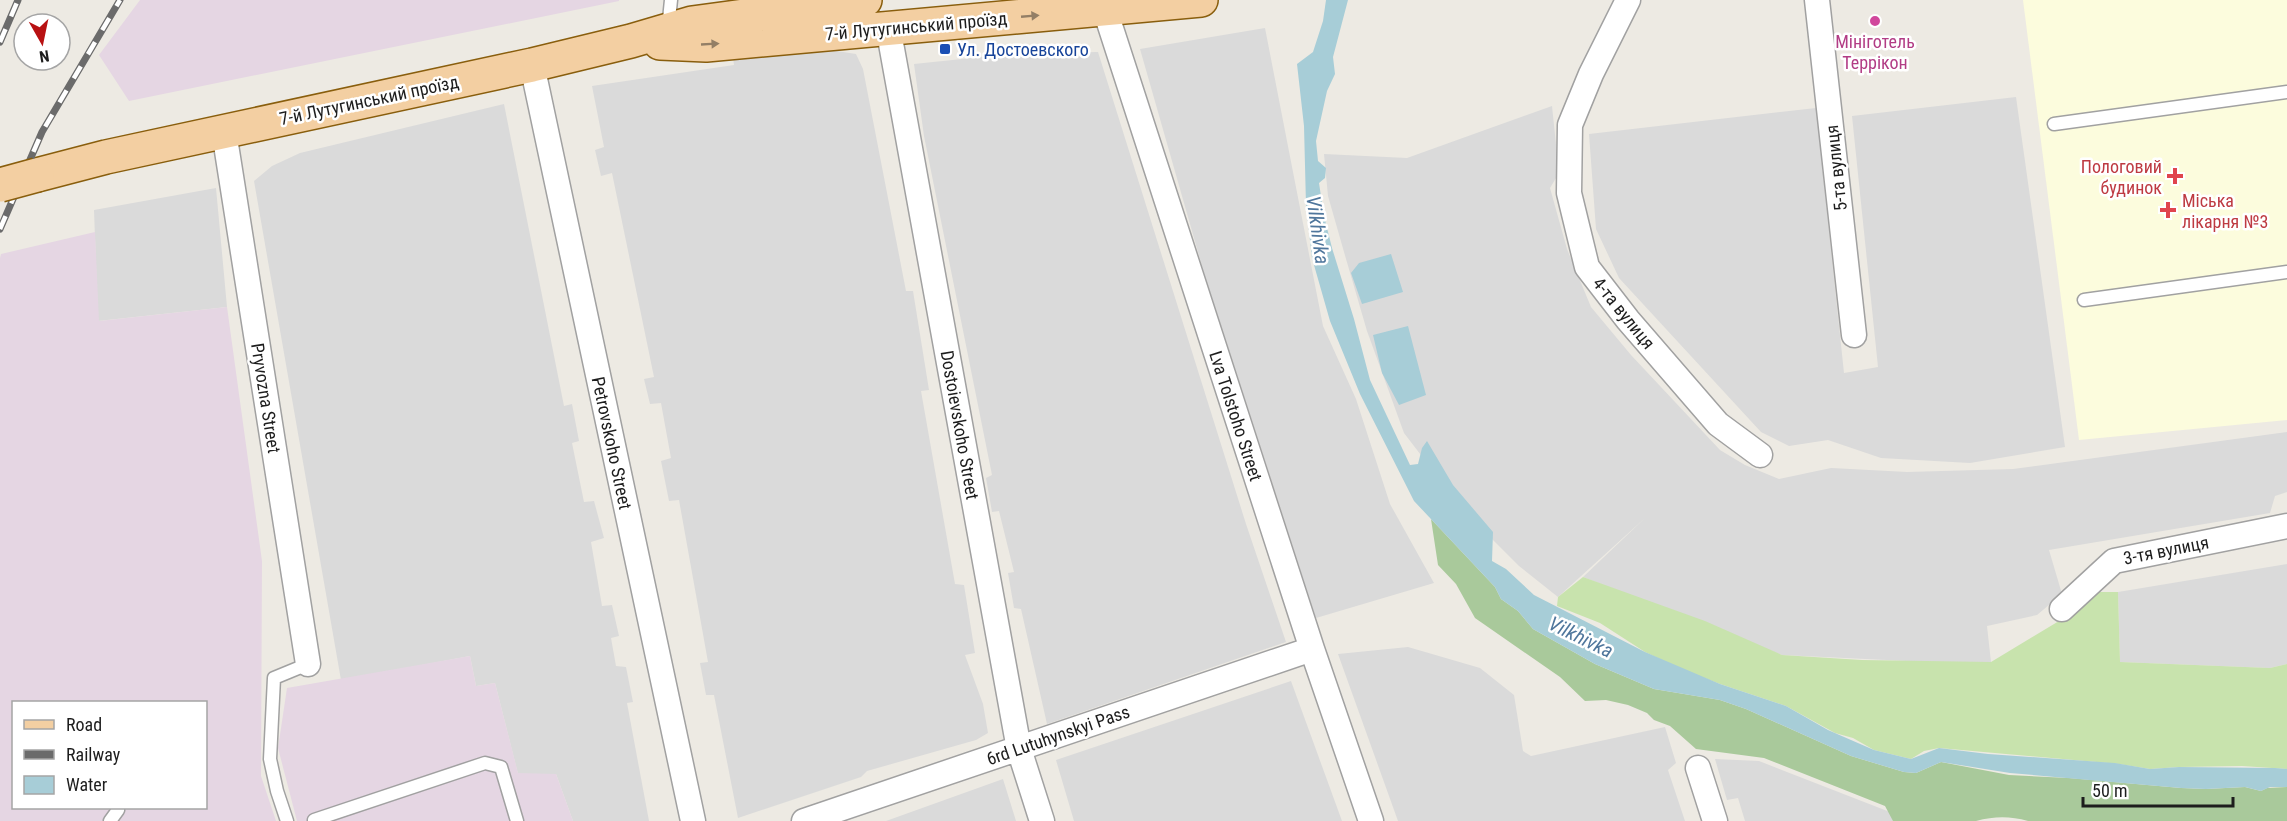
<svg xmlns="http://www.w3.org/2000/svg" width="2287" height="821" font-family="'Roboto Condensed',sans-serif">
  <rect width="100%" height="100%" fill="#edeae3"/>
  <path fill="#dadada" d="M 1265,28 L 1323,326 L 1356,399 L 1390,504 L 1434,583 L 1316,618 L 1204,273 L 1140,49 Z
    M 830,50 L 856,54 L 863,69 L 906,291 L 913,291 L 929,390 L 921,391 L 955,584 L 964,585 L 975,653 L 965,655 L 983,704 L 988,733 L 976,740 L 867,771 L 861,777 L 738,818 L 714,695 L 706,695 L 700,663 L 708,662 L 679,500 L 669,501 L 661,461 L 671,458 L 661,403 L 650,404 L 644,379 L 654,377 L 612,173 L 601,176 L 595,150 L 604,147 L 592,86 L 734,65 L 733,57 Z
    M 1098,52 L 1246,524 L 1286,642 L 1047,724 L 1021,609 L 1014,608 L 1008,573 L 1014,572 L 999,511 L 992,512 L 986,478 L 992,475 L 924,136 L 914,64 L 1010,54 Z
    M 2016,97 L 2065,447 L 1970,463 L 1881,458 L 1828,440 L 1789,446 L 1761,432 L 1619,278 L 1596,229 L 1589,134 L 1816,108 L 1844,373 L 1878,367 L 1852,116 Z
    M 504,104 L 564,406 L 572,404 L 579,441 L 572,443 L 584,502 L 594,501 L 604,538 L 591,542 L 602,606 L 612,605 L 619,636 L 611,638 L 616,666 L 626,667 L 633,702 L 627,703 L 649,821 L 573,821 L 556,774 L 518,774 L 495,683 L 476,686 L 470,656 L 341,680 L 254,181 L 272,166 L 300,153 Z
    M 1552,106 L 1559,173 L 1550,188 L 1567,249 L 1591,307 L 1631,355 L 1720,450 L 1745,465 L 1779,479 L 1831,468 L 1907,472 L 2013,469 L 2287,432 L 2287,492 L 2275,496 L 2270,513 L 2049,550 L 2062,594 L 2037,615 L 1987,626 L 1991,662 L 1928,662 L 1782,655 L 1583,577 L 1645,518 L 1558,597 L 1519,566 L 1463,510 L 1404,433 L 1367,331 L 1344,252 L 1328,196 L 1324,154 L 1407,158 Z
    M 216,188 L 227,307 L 98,321 L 94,210 Z
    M 2287,564 L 2287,664 L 2270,668 L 2120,662 L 2118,592 Z
    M 1408,647 L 1480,668 L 1514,695 L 1523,751 L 1531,756 L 1665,727 L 1676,763 L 1668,770 L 1685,821 L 1398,821 L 1338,654 Z
    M 1291,681 L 1342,821 L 1074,821 L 1056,760 Z
    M 1715,759 L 1759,761 L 1913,821 L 1745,821 L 1738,798 L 1727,800 Z
    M 1003,779 L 1016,821 L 886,821 Z"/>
  <path fill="#e5d6e3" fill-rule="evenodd" d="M 140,0 L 619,0 L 619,1 L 129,101 L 99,55 Z
    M 95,232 L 99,321 L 227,307 L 262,561 L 261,776 L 276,821 L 0,821 L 0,258 L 1,254 ZM 14,702 L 206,702 L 206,808 L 14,808 Z
    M 470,656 L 476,686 L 495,683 L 518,773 L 556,774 L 573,821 L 297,821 L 278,748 L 287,688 Z"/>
  <path fill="#fcfcdd" d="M 2023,0 L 2287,0 L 2287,420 L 2079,440 Z"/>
  <path fill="#c8e3ad" d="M 1583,577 L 1705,621 L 1782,655 L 1862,660 L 1991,662 L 2059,621 L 2095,592 L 2118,592 L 2120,662 L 2270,668 L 2287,664 L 2287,769 L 2242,766 L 2179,767 L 2150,769 L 2119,764 L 1939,748 L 1924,751 L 1911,759 L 1874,750 L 1853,738 L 1835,733 L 1786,706 L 1720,684 L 1681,669 L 1645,652 L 1600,623 L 1557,606 L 1558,597 Z"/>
  <path fill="#a9c99b" d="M 1431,519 L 1495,587 L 1501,599 L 1518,611 L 1533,629 L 1595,664 L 1654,689 L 1720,700 L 1746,709 L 1851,756 L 1904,772 L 1916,773 L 1941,762 L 2009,775 L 2069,778 L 2181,788 L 2206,789 L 2245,787 L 2261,791 L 2267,788 L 2287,787 L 2287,821 L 2028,821 C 2010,816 1995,816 1976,821 L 1893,821 L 1885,806 L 1764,758 L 1696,749 L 1670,726 L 1654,720 L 1647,713 L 1628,705 L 1606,700 L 1585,701 L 1560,677 L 1475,618 L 1456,584 L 1438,565 Z"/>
  <path fill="#a7cdd7" d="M 1326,0 L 1348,0 L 1333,57 L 1335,74 L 1327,91 L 1316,141 L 1318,161 L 1326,168 L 1325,178 L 1319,183 L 1324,216 L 1332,248 L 1354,319 L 1370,380 L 1410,465 L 1418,464 L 1422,448 L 1427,441 L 1453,485 L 1493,532 L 1492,561 L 1506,569 L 1534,595 L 1645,652 L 1720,684 L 1786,706 L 1828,730 L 1874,750 L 1911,759 L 1939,748 L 1988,754 L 2115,763 L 2150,769 L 2179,767 L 2275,768 L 2287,769 L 2287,787 L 2270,787 L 2261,791 L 2245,787 L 2206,789 L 2181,788 L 2010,773 L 1941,762 L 1916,773 L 1904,772 L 1851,756 L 1746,709 L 1720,700 L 1654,689 L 1595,664 L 1533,629 L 1518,611 L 1501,599 L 1495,587 L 1414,501 L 1360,394 L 1330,321 L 1312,258 L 1306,205 L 1304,126 L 1297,64 L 1313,52 L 1323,21 Z
    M 1391,254 L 1403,292 L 1362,304 L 1351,273 L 1359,263 Z
    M 1408,326 L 1426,395 L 1399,405 L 1382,373 L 1373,335 Z"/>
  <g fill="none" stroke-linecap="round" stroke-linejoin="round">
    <defs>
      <path id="lane" d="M 668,29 L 671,0
        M 2054,124 L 2287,92
        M 2084,300 L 2287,272
        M 314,820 L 485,763 L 501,767 L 517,821
        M 110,821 L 118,810 L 117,808
        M 287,821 L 277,791 L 270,759 L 274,678 L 308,664"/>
      <path id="street" d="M 1628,0 L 1591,74 L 1570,125 L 1569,193 L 1587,267 L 1628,320 L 1718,424 L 1760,455
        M 1817,0 L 1854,335
        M 1105,10 L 1312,649 L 1371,821
        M 888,27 L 1019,749 L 1042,821
        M 532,65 L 693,821
        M 224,132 L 308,664
        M 2062,609 L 2114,561 L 2287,526
        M 1698,768 L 1715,821
        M 804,821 L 1312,649"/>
      <path id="primary" d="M 660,43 L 706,45 L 1201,0
        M 37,175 L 106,157 L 532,65 L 631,41 L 692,23 L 865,0"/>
    </defs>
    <use href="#lane" stroke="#a1a1a1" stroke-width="15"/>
    <use href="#street" stroke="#a1a1a1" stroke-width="27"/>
    <use href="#primary" stroke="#895e0d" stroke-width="36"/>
    <use href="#lane" stroke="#fff" stroke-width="12"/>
    <use href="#street" stroke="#fff" stroke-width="24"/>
    <use href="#primary" stroke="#f3cfa2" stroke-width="33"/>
    <defs>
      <path id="rail" d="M 0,42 L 18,0
        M 0,229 L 42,132 L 120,0"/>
    </defs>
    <use href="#rail" stroke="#6b6b6b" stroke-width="7"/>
    <use href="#rail" stroke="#fff" stroke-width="4.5" stroke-dasharray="14" stroke-linecap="butt"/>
    <defs>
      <path id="primary-bridge" d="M 0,185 L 37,175"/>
    </defs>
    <use href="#primary-bridge" stroke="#895e0d" stroke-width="36" stroke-linecap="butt"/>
    <use href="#primary-bridge" stroke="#f3cfa2" stroke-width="33"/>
  </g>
  <defs><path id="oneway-solid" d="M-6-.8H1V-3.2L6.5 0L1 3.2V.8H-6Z" transform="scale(1.5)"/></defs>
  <g fill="#937f66">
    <use href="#oneway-solid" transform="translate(1030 16) rotate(-5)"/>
    <use href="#oneway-solid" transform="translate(710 44) rotate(-3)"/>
  </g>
  <circle fill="#d1479c" stroke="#fff" stroke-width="2" cx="1875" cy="21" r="6"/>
  <rect fill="#1a4fb4" stroke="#fff" stroke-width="2" x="939" y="43" width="12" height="12" rx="3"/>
  <g fill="#e0444e" stroke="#fff" stroke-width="2">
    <path d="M2172 167h6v6h6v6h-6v6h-6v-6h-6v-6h6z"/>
    <path d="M2165 201h6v6h6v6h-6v6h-6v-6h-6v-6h6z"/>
  </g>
  <g text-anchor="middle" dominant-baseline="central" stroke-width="5" stroke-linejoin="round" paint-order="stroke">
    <g font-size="18" fill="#1d1d1d" stroke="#fff">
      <text transform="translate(916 26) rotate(-5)">7-й Лутугинський проїзд</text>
      <text transform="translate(369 100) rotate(-12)">7-й Лутугинський проїзд</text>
      <text transform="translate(1836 168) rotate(-96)">5-та вулиця</text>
      <text transform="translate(1624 313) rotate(51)">4-та вулиця</text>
      <text transform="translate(266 398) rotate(81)">Pryvozna Street</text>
      <text transform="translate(1236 416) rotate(72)">Lva Tolstoho Street</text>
      <text transform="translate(960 425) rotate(80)">Dostoievskoho Street</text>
      <text transform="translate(612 443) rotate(78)">Petrovskoho Street</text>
      <text transform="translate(2166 550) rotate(-11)">3-тя вулиця</text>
      <text transform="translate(1058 735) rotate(-19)">6rd Lutuhynskyi Pass</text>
    </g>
    <g font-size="18" fill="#b23c85" stroke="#fff">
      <text x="1875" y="41">Мініготель<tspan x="1875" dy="21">Террікон</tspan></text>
    </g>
    <g font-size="18" fill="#164399" stroke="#fff" text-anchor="start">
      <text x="957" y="49">Ул. Достоевского</text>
    </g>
    <g font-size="18" fill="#be3a42" stroke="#fff" text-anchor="end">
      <text x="2162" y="166">Пологовий<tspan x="2162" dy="21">будинок</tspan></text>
      <text x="2182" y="200" text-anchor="start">Міська<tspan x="2182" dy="21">лікарня №3</tspan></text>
    </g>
    <g font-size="20" font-style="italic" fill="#4f769c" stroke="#fff">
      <text transform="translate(1318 230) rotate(82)">Vilkhivka</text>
      <text transform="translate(1581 637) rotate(26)">Vilkhivka</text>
    </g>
  </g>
  <rect x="12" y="701" width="195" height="108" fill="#ffffff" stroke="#a5a5a5" stroke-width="1.5"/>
  <rect x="24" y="720" width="30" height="9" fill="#f3cfa2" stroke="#a5a5a5" stroke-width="1.5"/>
  <text x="66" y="731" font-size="18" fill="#1d1d1d">Road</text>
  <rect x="24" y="750" width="30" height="9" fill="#6b6b6b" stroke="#a5a5a5" stroke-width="1.5"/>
  <text x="66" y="761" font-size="18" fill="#1d1d1d">Railway</text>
  <rect x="24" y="776" width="30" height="18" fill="#a7cdd7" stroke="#a5a5a5" stroke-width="1.5"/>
  <text x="66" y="791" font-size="18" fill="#1d1d1d">Water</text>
  <g transform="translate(42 42) rotate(171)"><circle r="28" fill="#ffffff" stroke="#a5a5a5" stroke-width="1.5"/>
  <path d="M0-4.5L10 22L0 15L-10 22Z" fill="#b81112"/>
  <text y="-9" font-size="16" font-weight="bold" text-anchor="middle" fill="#1d1d1d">N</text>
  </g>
  <path d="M2083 797v9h150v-9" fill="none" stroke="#1d1d1d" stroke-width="3"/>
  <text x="2092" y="797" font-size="18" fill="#1d1d1d" stroke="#ffffff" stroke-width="4.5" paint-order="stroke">50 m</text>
</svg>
